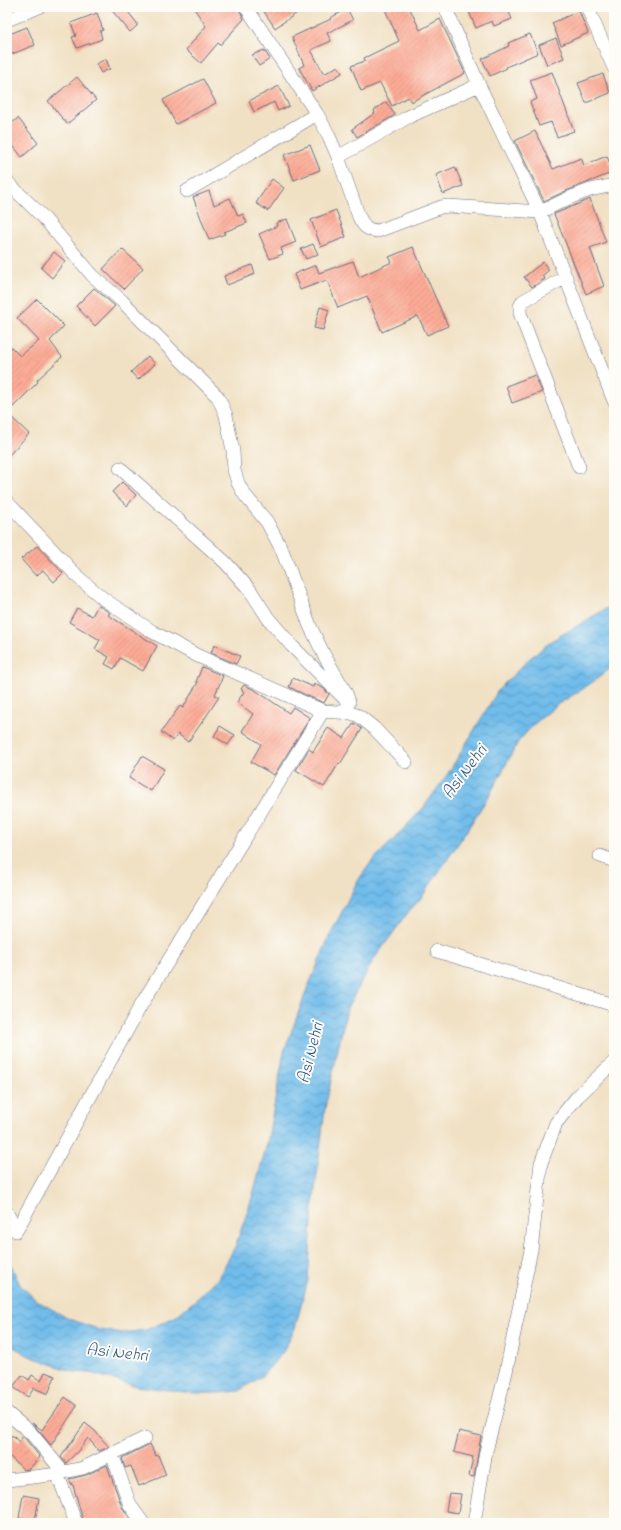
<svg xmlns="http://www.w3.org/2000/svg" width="621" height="1530" font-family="'Indie Flower',sans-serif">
  <defs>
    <pattern id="water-waves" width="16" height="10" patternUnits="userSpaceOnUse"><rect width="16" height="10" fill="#70bcea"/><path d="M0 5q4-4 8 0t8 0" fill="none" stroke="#5b99c1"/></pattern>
    <pattern id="building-hatch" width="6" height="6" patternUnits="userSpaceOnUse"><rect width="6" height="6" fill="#fcab95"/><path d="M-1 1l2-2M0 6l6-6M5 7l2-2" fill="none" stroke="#d79383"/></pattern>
  </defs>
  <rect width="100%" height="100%" fill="#fdfcf7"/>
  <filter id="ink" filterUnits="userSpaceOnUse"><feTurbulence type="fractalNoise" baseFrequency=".025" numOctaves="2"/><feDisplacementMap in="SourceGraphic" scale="8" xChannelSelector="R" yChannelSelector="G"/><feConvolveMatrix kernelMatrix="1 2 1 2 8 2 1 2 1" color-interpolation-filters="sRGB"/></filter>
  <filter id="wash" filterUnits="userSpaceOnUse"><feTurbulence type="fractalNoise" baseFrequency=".012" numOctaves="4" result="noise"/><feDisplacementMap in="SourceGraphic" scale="16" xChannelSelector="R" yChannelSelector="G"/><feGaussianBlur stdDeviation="0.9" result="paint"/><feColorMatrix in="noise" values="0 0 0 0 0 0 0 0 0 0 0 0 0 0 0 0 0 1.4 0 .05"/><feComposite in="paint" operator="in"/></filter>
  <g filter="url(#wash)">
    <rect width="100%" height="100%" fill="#f1e1c4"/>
    <path fill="url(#water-waves)" stroke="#4676a4" d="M 614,604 L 614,666 L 583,689 L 558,704 L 533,725 L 518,742 L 490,794 L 462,838 L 421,898 L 409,911 L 374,959 L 347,1008 L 325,1108 L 313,1206 L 308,1280 L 295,1328 L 283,1352 L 262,1376 L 239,1391 L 218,1393 L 193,1393 L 136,1386 L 90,1373 L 74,1372 L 29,1356 L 7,1343 L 7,1256 L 20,1285 L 36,1300 L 67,1318 L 100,1330 L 122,1333 L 146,1330 L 175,1317 L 199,1297 L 218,1278 L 235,1247 L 251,1201 L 267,1144 L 284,1052 L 306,992 L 329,937 L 357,882 L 372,861 L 396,837 L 424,807 L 449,772 L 499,689 L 529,659 L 553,640 Z"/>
    <g id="blocks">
      <path fill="url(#building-hatch)" d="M 109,7 L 124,7 L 137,23 L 137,26 L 130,32 Z
        M 193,7 L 238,7 L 244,19 L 220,45 L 218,43 L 201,63 L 186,50 L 206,26 Z
        M 261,7 L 294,7 L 297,13 L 275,28 Z
        M 384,7 L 409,7 L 420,30 L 440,19 L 465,73 L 411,102 L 408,97 L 392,106 L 380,83 L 361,91 L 351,66 L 365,61 L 364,58 L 399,41 Z
        M 467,7 L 507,7 L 512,19 L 494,26 L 492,21 L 476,28 Z
        M 347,9 L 353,20 L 327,33 L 331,41 L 311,50 L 324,74 L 338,66 L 342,73 L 312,91 L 299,68 L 304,65 L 292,37 L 331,19 L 330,18 Z
        M 579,11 L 588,33 L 561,45 L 552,23 Z
        M 97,13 L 103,30 L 100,31 L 102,39 L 77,48 L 72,37 L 76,36 L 71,23 Z
        M 27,27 L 35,45 L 7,56 L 7,35 Z
        M 530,34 L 538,53 L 506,67 L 507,68 L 490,76 L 482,59 L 509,46 L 508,43 Z
        M 556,38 L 564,58 L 547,65 L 539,45 Z
        M 264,50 L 270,59 L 259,66 L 252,55 Z
        M 106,59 L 110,69 L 101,73 L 96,64 Z
        M 552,72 L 574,131 L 557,137 L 551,122 L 539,126 L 530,102 L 537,99 L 530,80 Z
        M 603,74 L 610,93 L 586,103 L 578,83 Z
        M 77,77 L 96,100 L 67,124 L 48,101 Z
        M 203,79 L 216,103 L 176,124 L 163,100 Z
        M 279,86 L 289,106 L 278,111 L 274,102 L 254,112 L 249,101 Z
        M 386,102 L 395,115 L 357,137 L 352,129 L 375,113 L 374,110 Z
        M 18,118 L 38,143 L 22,157 L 7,138 L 7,127 Z
        M 535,131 L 553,169 L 581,158 L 584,165 L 607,156 L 610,164 L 614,163 L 614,172 L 566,191 L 544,201 L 515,141 Z
        M 310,145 L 320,170 L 294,180 L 284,155 Z
        M 455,167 L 463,186 L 443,194 L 436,175 Z
        M 272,179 L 284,188 L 268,211 L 256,203 Z
        M 209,191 L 214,205 L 230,198 L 238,216 L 243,214 L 247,223 L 224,232 L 225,234 L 209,240 L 193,197 Z
        M 590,199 L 606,242 L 590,248 L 604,286 L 586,294 L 554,214 Z
        M 336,210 L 346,237 L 321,247 L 311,220 Z
        M 287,219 L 296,242 L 281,248 L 283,254 L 270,259 L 259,234 L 277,226 L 276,223 Z
        M 313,244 L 318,254 L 306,259 L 301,249 Z
        M 413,247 L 448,326 L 427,335 L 418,316 L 382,332 L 367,296 L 338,308 L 327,280 L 300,290 L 294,274 L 316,265 L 319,273 L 353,261 L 359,277 L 392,262 L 389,257 Z
        M 122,249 L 143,268 L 124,289 L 103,269 Z
        M 54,252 L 65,261 L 52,278 L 41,268 Z
        M 543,262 L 549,270 L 542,276 L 545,279 L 532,287 L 524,277 Z
        M 252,265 L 255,274 L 227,285 L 224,276 Z
        M 94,288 L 115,306 L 95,326 L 76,306 Z
        M 37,299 L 64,326 L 50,341 L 62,357 L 37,380 L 38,382 L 7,413 L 29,434 L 7,457 L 7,343 L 20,356 L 39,341 L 17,318 Z
        M 320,307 L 329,310 L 323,330 L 314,328 Z
        M 148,356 L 155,364 L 138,380 L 131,372 Z
        M 535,375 L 542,392 L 512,403 L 506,386 Z
        M 122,482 L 136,495 L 127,506 L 112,492 Z
        M 37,546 L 63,573 L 54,582 L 43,570 L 36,576 L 21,559 Z
        M 98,605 L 110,613 L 108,615 L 157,646 L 143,671 L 120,658 L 114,669 L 105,664 L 109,657 L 95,649 L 100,640 L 69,622 L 77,608 L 92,616 Z
        M 214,645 L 240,656 L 236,664 L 211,653 Z
        M 202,667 L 223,676 L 215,695 L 219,697 L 205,718 L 188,742 L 178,734 L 173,741 L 161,732 L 180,706 L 183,708 L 198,682 L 196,682 Z
        M 293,678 L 313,687 L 314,684 L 323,688 L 329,694 L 324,703 L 308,696 L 289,687 Z
        M 244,685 L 255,690 L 289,713 L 293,707 L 310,718 L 274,775 L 251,762 L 261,744 L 242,731 L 253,714 L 237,702 L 244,692 L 241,689 Z
        M 354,723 L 362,729 L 340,764 L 339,763 L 324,787 L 296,770 L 309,749 L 313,752 L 328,728 L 344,738 Z
        M 220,726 L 235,735 L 228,745 L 214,736 Z
        M 142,756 L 164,769 L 151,791 L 129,778 Z
        M 45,1372 L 55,1376 L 48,1394 L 34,1388 L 28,1397 L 13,1387 L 22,1375 L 29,1380 L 32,1375 L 41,1381 Z
        M 65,1397 L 77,1406 L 51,1445 L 32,1423 L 42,1430 Z
        M 85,1423 L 94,1430 L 109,1447 L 99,1451 L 88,1438 L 79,1450 L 66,1463 L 61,1457 Z
        M 459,1431 L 481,1436 L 474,1477 L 469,1476 L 473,1457 L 454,1452 Z
        M 12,1435 L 19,1442 L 23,1436 L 40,1457 L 29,1469 L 24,1470 L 7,1454 L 7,1441 Z
        M 150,1444 L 156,1456 L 158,1455 L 166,1475 L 139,1486 L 131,1466 L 125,1468 L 122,1458 Z
        M 107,1465 L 122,1507 L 129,1517 L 130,1523 L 117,1523 L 115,1519 L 101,1523 L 84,1523 L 73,1485 L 72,1485 L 69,1479 L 86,1475 Z
        M 449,1493 L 461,1494 L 458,1513 L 446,1511 Z
        M 23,1495 L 39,1498 L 35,1521 L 19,1518 Z"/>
    </g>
  </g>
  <g filter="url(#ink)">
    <use href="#blocks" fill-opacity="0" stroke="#666d82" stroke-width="1"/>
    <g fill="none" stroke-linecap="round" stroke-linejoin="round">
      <defs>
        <path id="minor" d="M 246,7 L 317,114 L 328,134 L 338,157 L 359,217 C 364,227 367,230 378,231 L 441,207 L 448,206 L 540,212 L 569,198 L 590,190 L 614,185
          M 445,7 L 479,85 L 540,212 L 614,401
          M 587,7 L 614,68
          M 7,20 L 39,7
          M 338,157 L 408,117 L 479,85
          M 7,182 L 43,217 L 93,276 L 122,301 L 218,397 L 226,415 L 233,451 L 234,470 L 238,483 L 244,494 L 267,522 L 282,550 L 310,626 L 324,655 L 346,693 L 349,702 L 346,708 L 343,712
          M 187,191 L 317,114
          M 566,277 L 523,301 L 520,306 L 520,313 L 579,467
          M 120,468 L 225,562 L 250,590 L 268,618 L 291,645 L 344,698
          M 7,502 L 80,579 L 105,600 L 153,632 L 198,656 L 323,711 L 351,713 L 359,716 L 374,728 L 406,762
          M 600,856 L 614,861
          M 437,951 L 614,1005
          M 7,1213 L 16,1231 L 141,1005 L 323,711
          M 7,1413 L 31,1433 L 63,1472
          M 112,1454 L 130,1505 L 143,1523
          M 57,1473 L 76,1523
          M 7,1480 L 50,1475 L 83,1468 L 145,1438
          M 474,1523 L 486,1451 L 506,1372 L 531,1250 L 541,1163 L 556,1123 L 577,1097 L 614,1062"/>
      </defs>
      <use href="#minor" stroke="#666d82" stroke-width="14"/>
      <use href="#minor" stroke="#fff" stroke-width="13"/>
    </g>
  </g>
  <g text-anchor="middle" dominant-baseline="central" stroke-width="4" stroke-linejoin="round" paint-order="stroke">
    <g font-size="17" font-style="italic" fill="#355988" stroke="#fdfcf7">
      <text transform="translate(465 772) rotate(-53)">Asi Nehri</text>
      <text transform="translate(311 1053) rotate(-76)">Asi Nehri</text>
      <text transform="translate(117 1353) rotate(6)">Asi Nehri</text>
    </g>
  </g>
  <rect width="621" height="1530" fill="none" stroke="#fdfcf7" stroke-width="24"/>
</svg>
